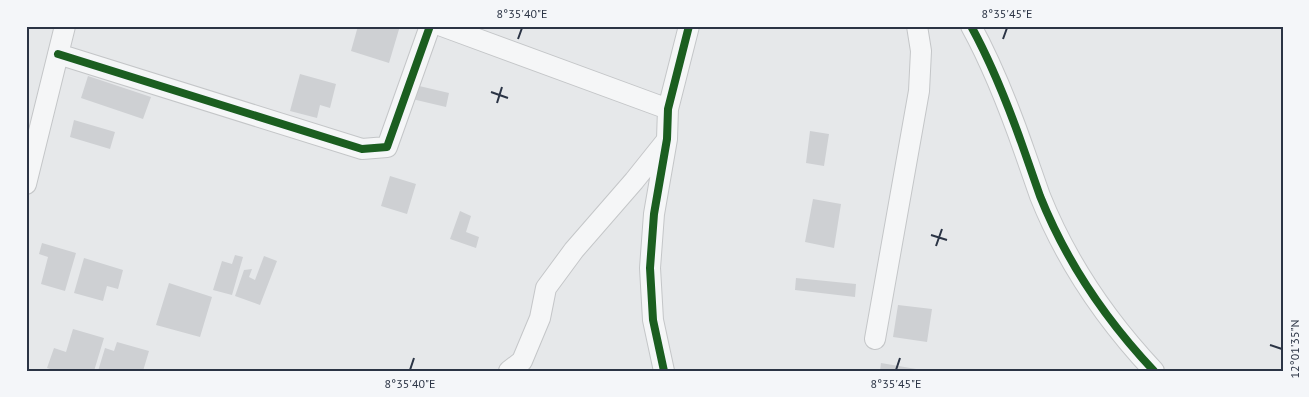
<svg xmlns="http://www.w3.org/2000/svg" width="1309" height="397" font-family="'PT Sans',sans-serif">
  <rect width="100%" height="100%" fill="#e6e8ea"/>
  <path fill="#ced0d3" d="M 358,26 L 400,26 L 389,63 L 351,51 Z
    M 300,74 L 336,84 L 330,108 L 320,105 L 317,118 L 290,111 Z
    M 88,76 L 151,97 L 143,119 L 81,98 Z
    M 415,85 L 449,93 L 446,107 L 412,99 Z
    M 74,120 L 115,132 L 110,149 L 70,137 Z
    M 810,131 L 829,134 L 824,166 L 806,163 Z
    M 390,176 L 416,184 L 407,214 L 381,206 Z
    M 813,199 L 841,204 L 834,248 L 805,242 Z
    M 460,211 L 471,216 L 466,232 L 479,237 L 476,248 L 450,239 Z
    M 42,243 L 76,253 L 65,291 L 41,284 L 48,257 L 39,254 Z
    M 235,255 L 243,257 L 232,295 L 213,290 L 222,261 L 232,264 Z
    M 264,256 L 277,261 L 260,305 L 235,296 L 244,270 L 252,269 L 249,277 L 255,280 Z
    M 84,258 L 123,270 L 118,289 L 107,286 L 103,301 L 74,293 Z
    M 796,278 L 856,284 L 855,297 L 795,290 Z
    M 169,283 L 212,297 L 200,337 L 156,325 Z
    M 898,305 L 932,309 L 927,342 L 893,337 Z
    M 73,329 L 104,338 L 94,371 L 57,371 L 47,368 L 54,348 L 66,352 Z
    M 117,342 L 149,351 L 143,371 L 98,371 L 105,348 L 114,351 Z
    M 881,363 L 922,370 L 922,371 L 880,371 Z"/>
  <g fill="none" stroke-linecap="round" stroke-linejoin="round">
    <defs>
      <path id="street" d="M 442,26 L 668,109
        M 971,26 C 993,66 1010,110 1025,153 C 1030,167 1035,182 1040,196 C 1066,261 1106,320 1154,371
        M 58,54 L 362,149 L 387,147 L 430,26
        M 26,184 L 65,26
        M 875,339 L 919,91 L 921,51 L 917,26
        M 509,371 L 522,361 L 540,318 L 546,288 L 574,250 L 634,181 L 666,141
        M 664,371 L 653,320 L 650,268 L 654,214 L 667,139 L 668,109 L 689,26"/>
    </defs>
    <use href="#street" stroke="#c4c6c8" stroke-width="22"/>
    <use href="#street" stroke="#f5f6f7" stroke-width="20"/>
    <defs>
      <path id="cycleway" d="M 971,26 C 993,66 1010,110 1025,153 C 1030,167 1035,182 1040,196 C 1066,261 1106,320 1154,371
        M 58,54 L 362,149 L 387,147 L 430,26
        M 664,371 L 653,320 L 650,268 L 654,214 L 667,139 L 668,109 L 689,26"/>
    </defs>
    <use href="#cycleway" stroke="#f4f6f9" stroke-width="11"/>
    <use href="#cycleway" stroke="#1b5e20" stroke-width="8"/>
  </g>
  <path fill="none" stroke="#2b3445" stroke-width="2" d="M 518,39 L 522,28M 1003,39 L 1007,28M 491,92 L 508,98M 497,103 L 502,87M 931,235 L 947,240M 936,246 L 942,229M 1270,345 L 1282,349M 410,370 L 414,358M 896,370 L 900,358"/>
  <rect width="1309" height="397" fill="none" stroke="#f4f6f9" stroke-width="55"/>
  <rect x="28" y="28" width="1254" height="342" fill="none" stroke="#2b3445" stroke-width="2"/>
  <g font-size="12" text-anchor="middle" fill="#2b3445">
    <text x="522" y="18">8°35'40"E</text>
    <text x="1007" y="18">8°35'45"E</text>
    <text transform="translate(1295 349) rotate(-90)" y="4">12°01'35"N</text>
    <text x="410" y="388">8°35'40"E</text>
    <text x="896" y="388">8°35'45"E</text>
  </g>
</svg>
